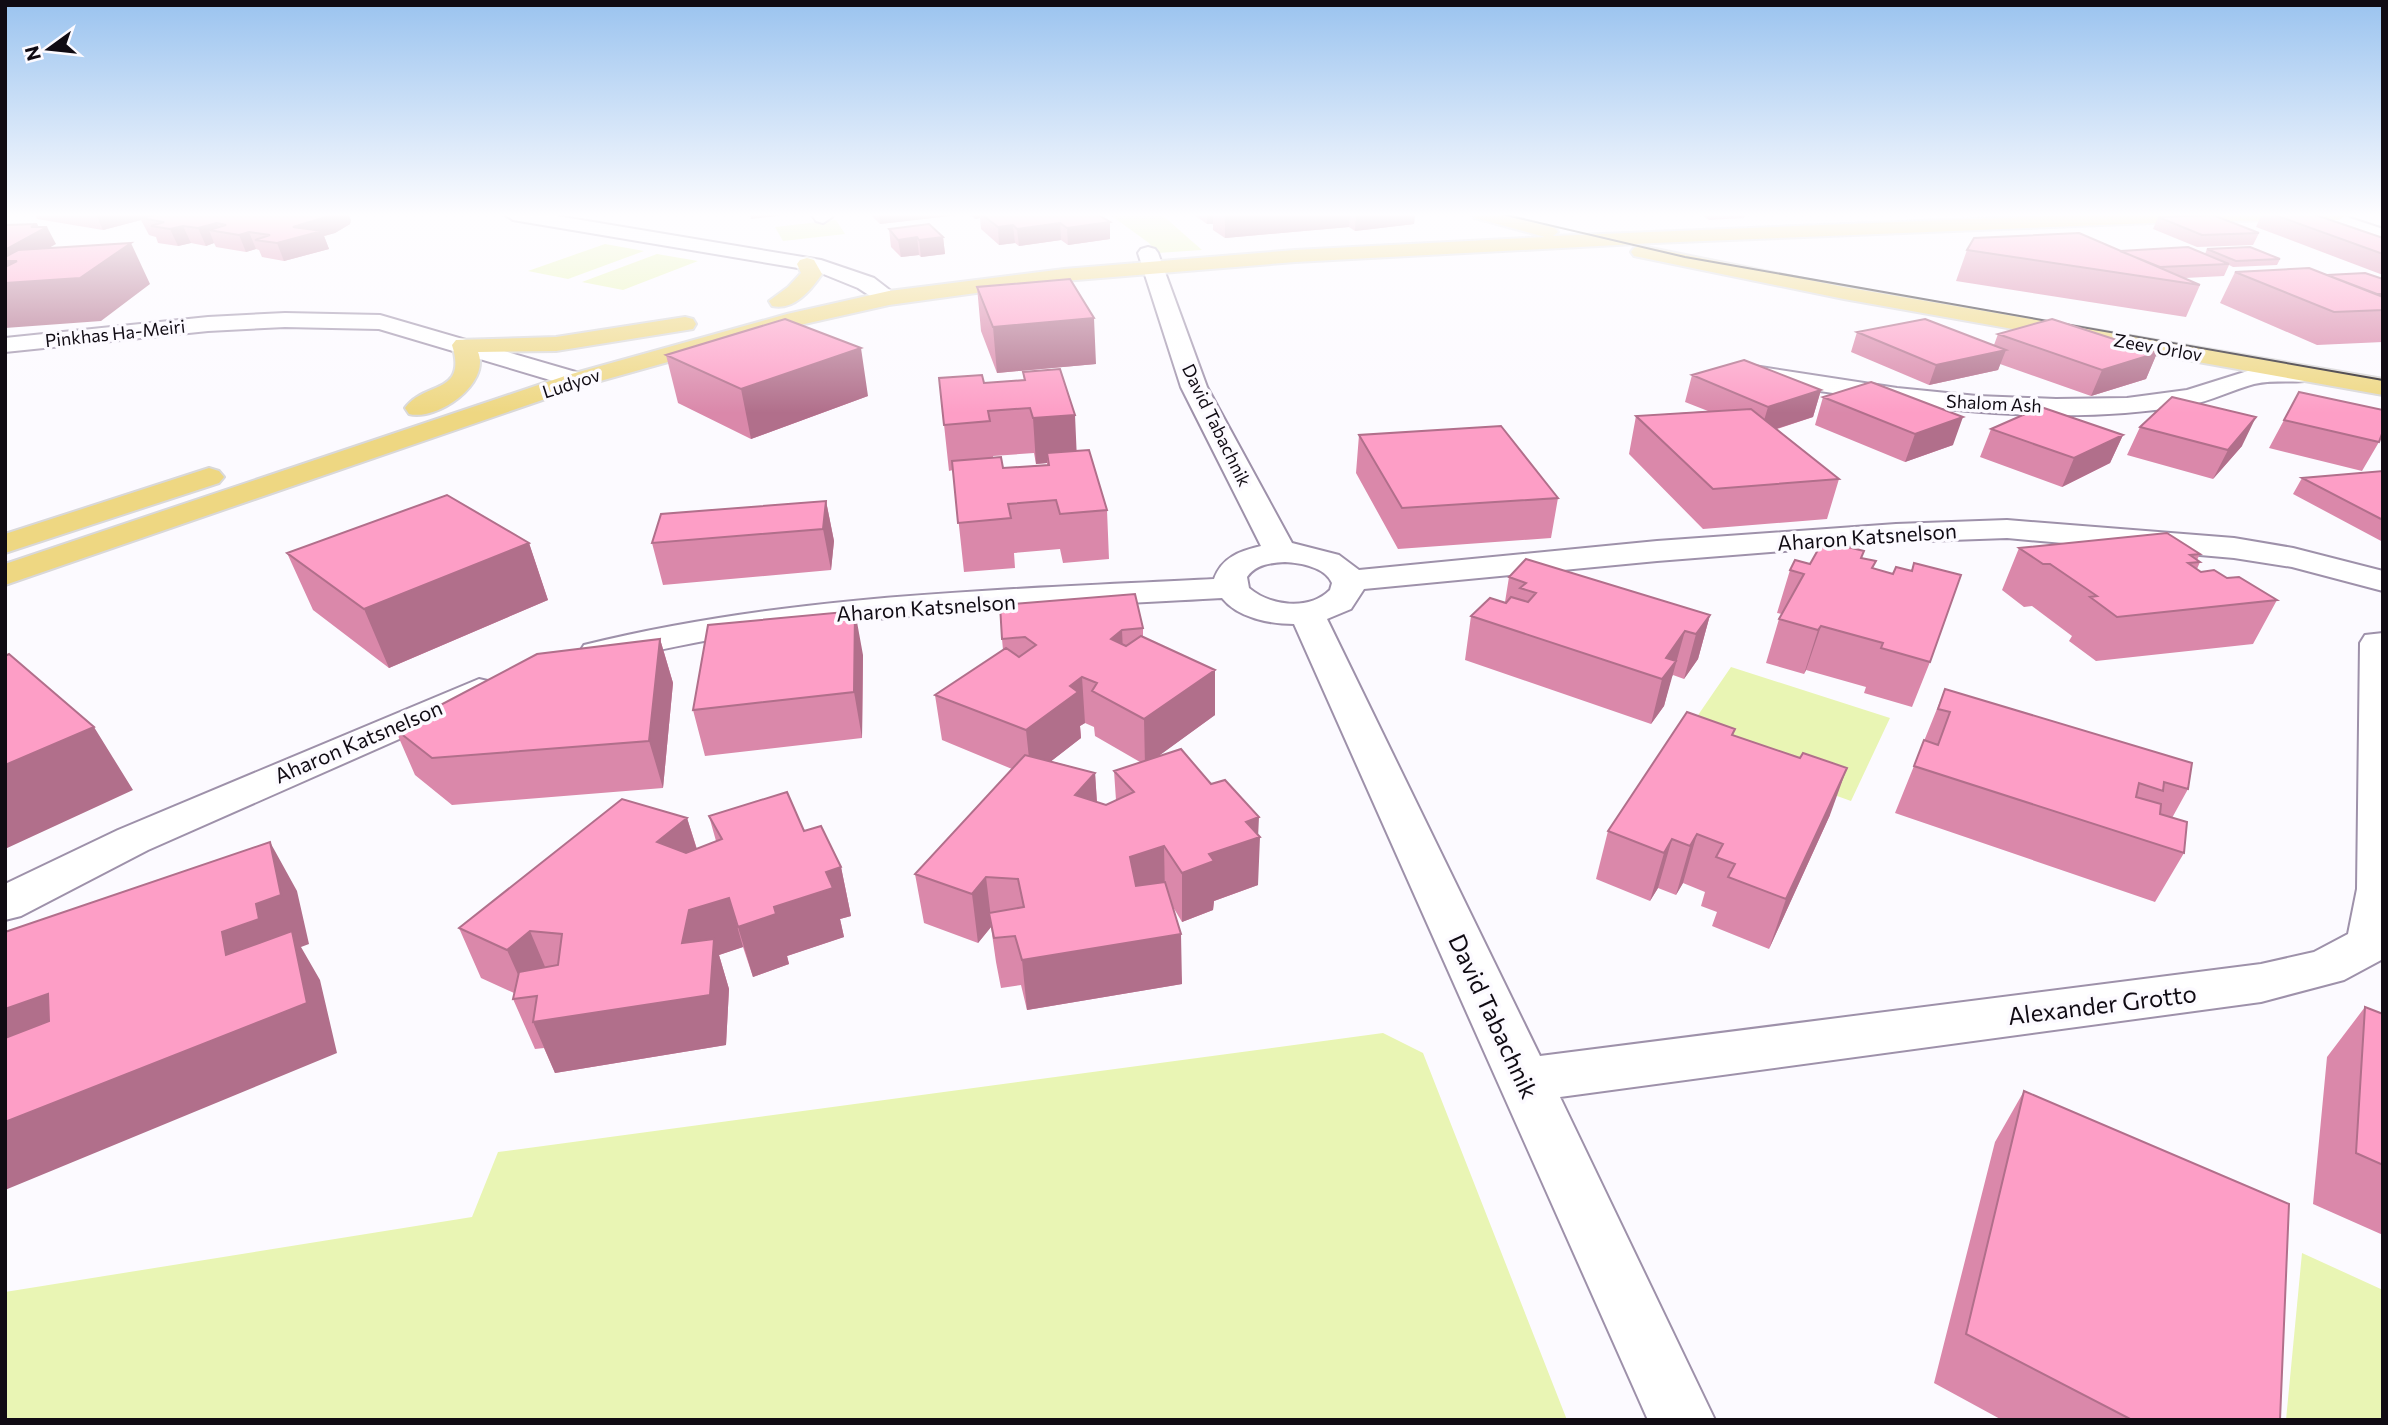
<svg xmlns="http://www.w3.org/2000/svg" width="2388" height="1425" font-family="Commissioner,sans-serif">
  <rect width="100%" height="100%" fill="#fcfaff"/>
  <path fill="#e9f5b4" d="M 1109,214 L 1161,214 L 1202,250 L 1157,253 L 1149,243 Z
    M 836,220 L 845,234 L 783,241 L 775,227 Z
    M 605,244 L 644,251 L 568,279 L 528,271 Z
    M 657,254 L 698,261 L 623,290 L 582,282 Z
    M 1731,667 L 1890,718 L 1851,801 L 1681,740 Z
    M 1383,1033 L 1423,1053 L 1567,1420 L 5,1420 L 5,1292 L 472,1217 L 498,1152 Z
    M 2302,1253 L 2383,1290 L 2383,1420 L 2286,1420 Z"/>
  <g fill="none" stroke-linecap="round" stroke-linejoin="round">
    <defs>
      <path id="minor" d="M 504,214 L 545,214 L 821,260 L 874,278 L 900,298 L 897,303 L 881,303 L 858,288 L 816,271 L 513,220 Z
        M 812,214 L 830,214 L 832,217 L 823,223 L 816,221 Z
        M 2311,214 L 2338,214 L 2383,229 L 2383,241 L 2313,218 Z
        M 1148,247 L 1155,249 L 1158,253 L 1207,387 L 1292,543 L 1339,555 L 1359,570 L 1657,541 L 1896,524 L 2007,520 L 2234,538 L 2293,548 L 2383,571 L 2383,591 L 2292,567 L 2234,558 L 2007,538 L 1896,542 L 1657,561 L 1364,589 L 1351,609 L 1327,619 L 1540,1056 L 2261,964 L 2314,952 L 2348,934 L 2357,889 L 2360,643 L 2365,635 L 2383,633 L 2383,959 L 2344,980 L 2261,1002 L 1560,1097 L 1715,1420 L 1648,1420 L 1294,624 C 1270,624 1238,618 1222,598 C 1066,607 909,611 754,633 C 701,640 649,652 597,664 L 584,661 L 579,653 L 584,645 C 790,594 1003,590 1214,579 C 1222,557 1240,551 1261,546 L 1181,387 L 1138,253 L 1141,249 ZM 1285,562 C 1301,563 1325,567 1332,583 L 1330,590 C 1309,611 1270,606 1249,588 L 1247,577 C 1256,564 1271,563 1285,562 Z
        M 285,313 L 380,315 L 586,375 L 590,380 L 586,385 L 577,388 L 379,329 L 285,327 L 208,331 L 5,352 L 5,338 L 208,317 Z
        M 1754,366 L 1897,388 L 1977,396 L 2056,399 L 2127,398 L 2187,390 L 2254,369 L 2309,367 L 2318,369 L 2321,374 L 2318,379 C 2297,384 2275,379 2254,384 C 2232,390 2211,401 2189,405 C 2073,425 1954,413 1840,394 C 1808,389 1776,386 1745,378 L 1742,373 L 1745,368 Z
        M 479,679 L 492,682 L 498,690 L 492,698 L 148,850 L 21,916 L 5,920 L 5,884 L 118,830 Z"/>
      <path id="major" d="M 1473,214 L 1502,214 L 1555,228 L 1558,232 L 1553,236 L 2094,214 L 2348,214 L 2339,220 L 2202,221 L 1654,243 L 1295,262 L 1064,281 L 889,305 L 800,325 L 586,385 L 5,585 L 5,564 L 568,375 L 787,314 L 889,291 L 1064,269 L 1295,250 L 1545,237 L 1475,218 Z
        M 1641,246 L 1844,287 L 2383,379 L 2383,395 L 1844,299 L 1634,256 L 1631,252 L 1634,248 Z
        M 807,258 L 814,260 L 822,274 C 811,290 794,311 772,306 L 769,301 L 788,287 L 801,273 L 797,264 L 800,260 Z
        M 685,317 L 693,319 L 696,324 L 693,329 L 556,351 L 478,352 C 491,384 437,421 409,414 L 405,408 C 424,381 468,395 452,345 L 456,340 L 556,337 Z
        M 209,468 L 219,471 L 224,477 L 219,483 L 5,553 L 5,534 Z"/>
    </defs>
    <use href="#minor" stroke="#9e91aa" stroke-width="4"/>
    <use href="#major" stroke="#d9d8d9" stroke-width="4"/>
    <use href="#minor" fill="#fff" fill-rule="evenodd"/>
    <use href="#major" fill="#eed782" fill-rule="evenodd"/>
    <path stroke="#29242c" stroke-width="2" d="M 1502,214 L 1685,257 L 2383,380"/>
  </g>
  <path fill="#da88aa" fill-rule="evenodd" d="M 35,214 L 348,214 L 351,220 L 350,224 L 335,233 L 324,236 L 329,249 L 284,261 L 262,257 L 259,250 L 256,249 L 246,252 L 216,247 L 214,243 L 206,246 L 191,243 L 178,246 L 158,243 L 156,237 L 149,235 L 141,220 L 103,230 L 37,219 Z
    M 870,214 L 967,214 L 880,224 Z
    M 969,214 L 1097,214 L 1110,239 L 1068,245 L 1061,240 L 1019,246 L 1015,243 L 999,245 L 981,229 L 980,218 L 975,219 Z
    M 1194,214 L 1415,214 L 1414,224 L 1355,231 L 1349,227 L 1225,238 L 1213,230 L 1213,224 L 1207,224 L 1194,215 Z
    M 1700,214 L 1745,214 L 1744,218 L 1709,220 Z
    M 1800,214 L 1839,214 L 1804,216 Z
    M 2262,214 L 2313,214 L 2383,238 L 2383,275 L 2256,227 Z
    M 2158,217 L 2259,233 L 2253,245 L 2197,247 L 2153,229 Z
    M 889,229 L 943,237 L 945,254 L 921,257 L 919,255 L 901,257 L 891,247 Z
    M 2207,249 L 2280,259 L 2277,265 L 2233,267 L 2229,265 L 2224,276 L 2185,278 L 2200,285 L 2186,317 L 1956,281 L 1967,250 L 2120,251 L 2205,254 Z
    M 2235,272 L 2327,275 L 2383,279 L 2383,342 L 2317,345 L 2220,303 Z
    M 977,287 L 1096,364 L 997,373 L 981,331 Z
    M 1857,332 L 1994,345 L 1998,334 L 2157,353 L 2146,379 L 2091,396 L 2000,364 L 1998,370 L 1929,385 L 1851,352 Z
    M 666,355 L 868,396 L 751,439 L 678,403 Z
    M 1023,372 L 1077,451 L 1107,510 L 1109,559 L 1063,563 L 1060,549 L 1014,553 L 1015,568 L 964,572 L 953,470 L 949,471 L 939,378 L 984,383 L 1024,380 ZM 1034,453 L 1036,464 L 1047,463 L 1047,465 L 1003,468 L 993,458 L 993,456 Z
    M 1692,375 L 1821,390 L 1813,417 L 1777,429 L 1839,479 L 1827,519 L 1703,529 L 1629,454 L 1636,416 L 1708,411 L 1685,402 Z
    M 2299,392 L 2379,442 L 2362,471 L 2269,448 Z
    M 1823,397 L 1953,445 L 1905,462 L 1815,425 Z
    M 2140,427 L 2242,446 L 2213,479 L 2127,455 Z
    M 1991,429 L 2123,435 L 2110,463 L 2062,487 L 1980,457 Z
    M 1359,435 L 1558,498 L 1551,538 L 1398,549 L 1356,473 Z
    M 2383,471 L 2383,542 L 2293,494 L 2302,478 Z
    M 826,501 L 834,541 L 831,570 L 663,585 L 652,543 Z
    M 529,543 L 548,600 L 389,668 L 313,610 L 287,553 Z
    M 2019,548 L 2200,554 L 2197,560 L 2200,562 L 2197,569 L 2201,572 L 2227,578 L 2277,600 L 2253,644 L 2096,661 L 2069,641 L 2072,636 L 2032,606 L 2024,607 L 2002,590 Z
    M 1862,558 L 1873,568 L 1930,662 L 1912,707 L 1864,693 L 1866,687 L 1806,670 L 1804,674 L 1766,663 L 1779,619 L 1782,614 L 1777,613 L 1790,570 L 1810,564 Z
    M 1509,577 L 1710,615 L 1698,659 L 1684,679 L 1673,675 L 1671,678 L 1664,706 L 1651,724 L 1465,660 L 1471,616 L 1505,602 Z
    M 1143,628 L 1143,637 L 1215,715 L 1158,756 L 1211,784 L 1258,835 L 1258,885 L 1214,901 L 1213,910 L 1182,922 L 1173,907 L 1182,984 L 1027,1010 L 1021,985 L 1001,988 L 996,962 L 991,927 L 978,943 L 924,923 L 915,874 L 1012,769 L 942,740 L 935,695 L 1003,650 L 1002,639 ZM 1085,723 L 1094,727 L 1095,736 L 1140,762 L 1114,771 L 1116,800 L 1106,805 L 1097,802 L 1095,773 L 1051,761 L 1081,738 L 1080,726 Z
    M 660,639 L 673,683 L 663,788 L 452,805 L 415,775 L 395,729 Z
    M 863,655 L 862,738 L 705,756 L 693,710 Z
    M 1945,689 L 2188,789 L 2172,818 L 2184,853 L 2155,902 L 1895,813 Z
    M 1733,736 L 1830,815 L 1769,949 L 1712,926 L 1717,912 L 1701,906 L 1705,892 L 1683,883 L 1676,895 L 1658,888 L 1650,901 L 1596,879 L 1608,831 Z
    M 709,816 L 804,831 L 841,867 L 851,916 L 840,919 L 844,937 L 787,956 L 789,964 L 753,977 L 743,947 L 719,955 L 729,989 L 726,1045 L 555,1073 L 544,1048 L 535,1049 L 513,999 L 514,993 L 481,978 L 459,928 L 687,818 L 697,849 L 716,841 Z
    M 2365,1007 L 2383,1014 L 2383,1235 L 2313,1204 L 2327,1057 Z
    M 2024,1091 L 2280,1420 L 2002,1420 L 1934,1383 L 1995,1142 Z"/>
  <path fill="#b16f8b" d="M 96,214 L 163,214 L 141,218 L 141,220 L 103,230 Z
    M 333,214 L 348,214 L 351,220 L 350,224 L 335,233 L 324,236 L 329,249 L 284,261 L 277,243 L 293,227 Z
    M 750,214 L 787,214 L 787,215 L 751,219 Z
    M 879,214 L 967,214 L 880,224 Z
    M 974,214 L 980,214 L 980,218 L 975,219 Z
    M 1207,214 L 1213,214 L 1213,224 L 1207,224 Z
    M 1225,214 L 1350,214 L 1349,227 L 1225,238 Z
    M 1356,214 L 1415,214 L 1414,224 L 1355,231 Z
    M 1110,222 L 1110,239 L 1068,245 L 1067,228 Z
    M 217,223 L 220,232 L 209,230 L 214,243 L 206,246 L 198,228 Z
    M 1060,223 L 1061,240 L 1019,246 L 1017,229 Z
    M 37,224 L 41,230 L 47,227 L 56,244 L 19,265 L 131,243 L 150,284 L 101,321 L 5,328 L 5,250 L 31,227 Z
    M 1013,225 L 1015,243 L 999,245 L 998,227 Z
    M 183,226 L 191,243 L 178,246 L 170,229 Z
    M 249,232 L 256,249 L 246,252 L 239,235 Z
    M 917,237 L 919,255 L 901,257 L 898,240 Z
    M 943,237 L 945,254 L 921,257 L 919,240 Z
    M 1094,318 L 1096,364 L 997,373 L 993,327 Z
    M 861,348 L 868,396 L 751,439 L 741,389 Z
    M 2006,350 L 1998,370 L 1929,385 L 1936,365 Z
    M 2157,353 L 2146,379 L 2091,396 L 2102,370 Z
    M 1821,390 L 1813,417 L 1760,434 L 1768,407 Z
    M 1075,415 L 1077,460 L 1047,453 L 1047,463 L 1036,464 L 1033,418 Z
    M 1963,417 L 1953,445 L 1905,462 L 1915,434 Z
    M 2256,417 L 2242,446 L 2213,479 L 2228,450 Z
    M 2123,435 L 2110,463 L 2062,487 L 2074,458 Z
    M 826,501 L 834,541 L 831,570 L 823,529 Z
    M 529,543 L 548,600 L 389,668 L 364,609 Z
    M 855,611 L 863,655 L 862,738 L 854,692 Z
    M 1710,615 L 1698,659 L 1684,679 L 1696,634 Z
    M 1821,626 L 1806,670 L 1804,674 L 1818,630 Z
    M 1122,630 L 1124,674 L 1111,639 Z
    M 1685,631 L 1664,706 L 1651,724 L 1662,679 L 1666,658 Z
    M 660,639 L 673,683 L 663,788 L 649,741 Z
    M 1215,670 L 1215,715 L 1145,766 L 1144,719 Z
    M 1082,677 L 1085,723 L 1080,726 L 1081,738 L 1031,777 L 1026,730 L 1070,686 Z
    M 94,727 L 133,790 L 5,849 L 5,765 Z
    M 1847,768 L 1830,815 L 1769,949 L 1786,899 Z
    M 1095,773 L 1098,820 L 1075,795 Z
    M 1259,817 L 1258,838 L 1260,837 L 1258,885 L 1214,901 L 1213,910 L 1182,922 L 1182,873 L 1209,854 L 1246,822 Z
    M 687,818 L 702,866 L 657,842 Z
    M 1697,834 L 1683,883 L 1676,895 L 1690,846 Z
    M 1672,839 L 1658,888 L 1650,901 L 1664,853 Z
    M 270,842 L 297,891 L 309,944 L 301,947 L 320,980 L 337,1053 L 5,1190 L 5,1122 L 226,955 L 222,932 L 256,904 Z
    M 1164,846 L 1165,895 L 1132,906 L 1130,857 Z
    M 841,867 L 851,916 L 840,919 L 844,937 L 787,956 L 789,964 L 753,977 L 738,927 L 774,907 L 826,872 Z
    M 986,877 L 992,926 L 989,913 L 991,927 L 978,943 L 972,894 Z
    M 729,898 L 743,947 L 719,955 L 729,989 L 726,1045 L 555,1073 L 533,1022 L 682,943 L 689,910 Z
    M 530,931 L 551,981 L 528,997 L 507,950 Z
    M 1181,934 L 1182,984 L 1027,1010 L 1022,960 Z
    M 5,993 L 48,994 L 86,1044 L 5,1048 Z"/>
  <path fill="#fd9ec6" stroke="#b16f8b" stroke-width="2" d="M 158,214 L 333,214 L 329,216 L 293,227 L 322,231 L 277,243 L 255,240 L 270,235 L 249,232 L 239,235 L 209,230 L 226,225 L 217,223 L 198,228 L 183,226 L 170,229 L 151,226 L 164,222 L 141,218 Z
    M 981,214 L 1097,214 L 1110,222 L 1067,228 L 1060,223 L 1017,229 L 1013,225 L 998,227 Z
    M 2272,214 L 2313,214 L 2383,238 L 2383,254 Z
    M 2213,215 L 2259,233 L 2202,235 L 2158,217 Z
    M 37,224 L 31,227 L 47,227 L 5,250 L 5,225 Z
    M 929,224 L 943,237 L 919,240 L 917,237 L 898,240 L 889,229 Z
    M 2079,233 L 2200,285 L 1967,250 L 1974,238 Z
    M 131,243 L 80,278 L 5,283 L 5,267 L 17,261 L 5,261 L 5,257 L 18,250 Z
    M 2188,247 L 2229,264 L 2160,267 L 2120,251 Z
    M 2250,247 L 2280,259 L 2236,261 L 2207,249 Z
    M 2309,268 L 2383,297 L 2383,310 L 2334,312 L 2235,272 Z
    M 2365,273 L 2383,279 L 2383,294 L 2377,294 L 2327,275 Z
    M 1070,279 L 1094,318 L 993,327 L 977,287 Z
    M 785,319 L 861,348 L 741,389 L 666,355 Z
    M 1925,319 L 2006,350 L 1936,365 L 1857,332 Z
    M 2052,319 L 2157,353 L 2102,370 L 1998,334 Z
    M 1744,360 L 1821,390 L 1768,407 L 1692,375 Z
    M 1060,369 L 1075,415 L 1033,418 L 1030,408 L 988,411 L 990,421 L 944,425 L 939,378 L 982,375 L 984,383 L 1025,380 L 1023,372 Z
    M 1871,382 L 1963,417 L 1915,434 L 1823,397 Z
    M 2299,392 L 2383,410 L 2383,431 L 2379,442 L 2284,420 Z
    M 2172,397 L 2256,417 L 2228,450 L 2140,427 Z
    M 2041,407 L 2123,435 L 2074,458 L 1991,429 Z
    M 1751,409 L 1839,479 L 1713,489 L 1636,416 Z
    M 1501,426 L 1558,498 L 1402,508 L 1359,435 Z
    M 1089,450 L 1107,510 L 1060,514 L 1056,500 L 1008,504 L 1011,518 L 958,523 L 952,461 L 1001,457 L 1003,468 L 1049,465 L 1047,453 Z
    M 2383,471 L 2383,520 L 2302,478 Z
    M 447,495 L 529,543 L 364,609 L 287,553 Z
    M 826,501 L 823,529 L 652,543 L 661,514 Z
    M 2167,533 L 2200,554 L 2190,555 L 2200,562 L 2188,563 L 2201,572 L 2214,570 L 2227,578 L 2239,577 L 2277,600 L 2117,617 L 2090,597 L 2097,596 L 2050,564 L 2043,564 L 2019,548 Z
    M 1823,541 L 1864,551 L 1861,558 L 1876,561 L 1872,568 L 1893,574 L 1896,567 L 1912,571 L 1914,563 L 1961,575 L 1930,662 L 1881,648 L 1883,643 L 1821,626 L 1818,630 L 1779,619 L 1804,574 L 1790,570 L 1795,560 L 1810,564 Z
    M 1526,559 L 1710,615 L 1696,634 L 1685,631 L 1666,658 L 1676,661 L 1662,679 L 1471,616 L 1490,598 L 1506,603 L 1511,597 L 1528,602 L 1536,593 L 1520,588 L 1526,583 L 1509,577 Z
    M 1135,594 L 1143,628 L 1122,630 L 1111,639 L 1126,646 L 1141,636 L 1215,670 L 1144,719 L 1092,691 L 1097,683 L 1082,677 L 1070,686 L 1078,692 L 1026,730 L 935,695 L 1006,648 L 1019,657 L 1036,645 L 1025,637 L 1002,639 L 1000,605 Z
    M 855,611 L 854,692 L 693,710 L 708,625 Z
    M 660,639 L 649,741 L 432,758 L 395,729 L 537,654 Z
    M 9,654 L 94,727 L 5,765 L 5,656 Z
    M 1945,689 L 2192,763 L 2188,789 L 2164,782 L 2163,791 L 2139,783 L 2136,797 L 2161,804 L 2160,814 L 2187,822 L 2184,853 L 1914,766 L 1924,740 L 1938,745 L 1950,712 L 1938,709 Z
    M 1687,712 L 1735,729 L 1732,735 L 1800,758 L 1803,753 L 1847,768 L 1786,899 L 1728,877 L 1735,864 L 1716,857 L 1723,844 L 1697,834 L 1690,846 L 1672,839 L 1664,853 L 1608,831 Z
    M 1181,749 L 1211,784 L 1225,780 L 1259,817 L 1246,822 L 1260,837 L 1209,854 L 1214,861 L 1182,873 L 1164,846 L 1130,857 L 1136,886 L 1165,882 L 1181,934 L 1022,960 L 1015,936 L 994,938 L 989,913 L 1024,907 L 1018,879 L 986,877 L 972,894 L 915,874 L 1025,755 L 1095,773 L 1075,795 L 1106,805 L 1134,792 L 1114,771 Z
    M 787,792 L 804,831 L 821,826 L 841,867 L 826,872 L 833,888 L 774,907 L 776,914 L 738,927 L 729,898 L 689,910 L 682,943 L 714,939 L 710,995 L 533,1022 L 537,996 L 513,999 L 519,972 L 558,965 L 562,934 L 530,931 L 507,950 L 459,928 L 622,799 L 687,818 L 657,842 L 686,853 L 722,839 L 709,816 Z
    M 270,842 L 281,895 L 256,904 L 259,919 L 222,932 L 226,955 L 292,931 L 307,1003 L 5,1122 L 5,1038 L 49,1021 L 48,994 L 5,1009 L 5,932 Z
    M 2365,1007 L 2383,1014 L 2383,1165 L 2356,1153 Z
    M 2024,1091 L 2289,1204 L 2280,1420 L 2132,1420 L 1966,1334 Z"/>
  <linearGradient id="sky" x2="0" y2="1"><stop stop-color="#9ac3ef"/><stop offset="0.52" stop-color="#fefdff"/><stop offset="1" stop-color="#fefdff" stop-opacity="0"/></linearGradient>
  <rect width="2388" height="413" fill="url(#sky)"/>
  <g text-anchor="middle" dominant-baseline="central" stroke-width="7" stroke-linejoin="round" paint-order="stroke">
    <g font-size="18" fill="#100b13" stroke="#fcfaff">
      <text transform="translate(115 333) rotate(-6)">Pinkhas Ha-Meiri</text>
      <text transform="translate(2158 347) rotate(10)">Zeev Orlov</text>
      <text transform="translate(571 383) rotate(-18)">Ludyov</text>
      <text transform="translate(1994 403) rotate(3)">Shalom Ash</text>
      <text transform="translate(1217 425) rotate(64)">David Tabachnik</text>
    </g>
    <g font-size="21" fill="#100b13" stroke="#fcfaff">
      <text transform="translate(1867 536) rotate(-4)">Aharon Katsnelson</text>
      <text transform="translate(926 607) rotate(-4)">Aharon Katsnelson</text>
      <text transform="translate(358 741) rotate(-23)">Aharon Katsnelson</text>
    </g>
    <g font-size="24" fill="#100b13" stroke="#fcfaff">
      <text transform="translate(2102 1004) rotate(-7)">Alexander Grotto</text>
      <text transform="translate(1494 1016) rotate(65)">David Tabachnik</text>
    </g>
  </g>
  <rect width="2388" height="1425" fill="none" stroke="#100b13" stroke-width="14"/>
  <g transform="translate(49 49) rotate(255)" stroke="#fcfaff" stroke-width="5" paint-order="stroke">
  <path d="M0-5L12 26L0 18L-12 26Z" fill="#100b13"/>
  <text y="-10" font-size="19" font-weight="bold" text-anchor="middle" fill="#100b13">N</text>
  </g>
</svg>
